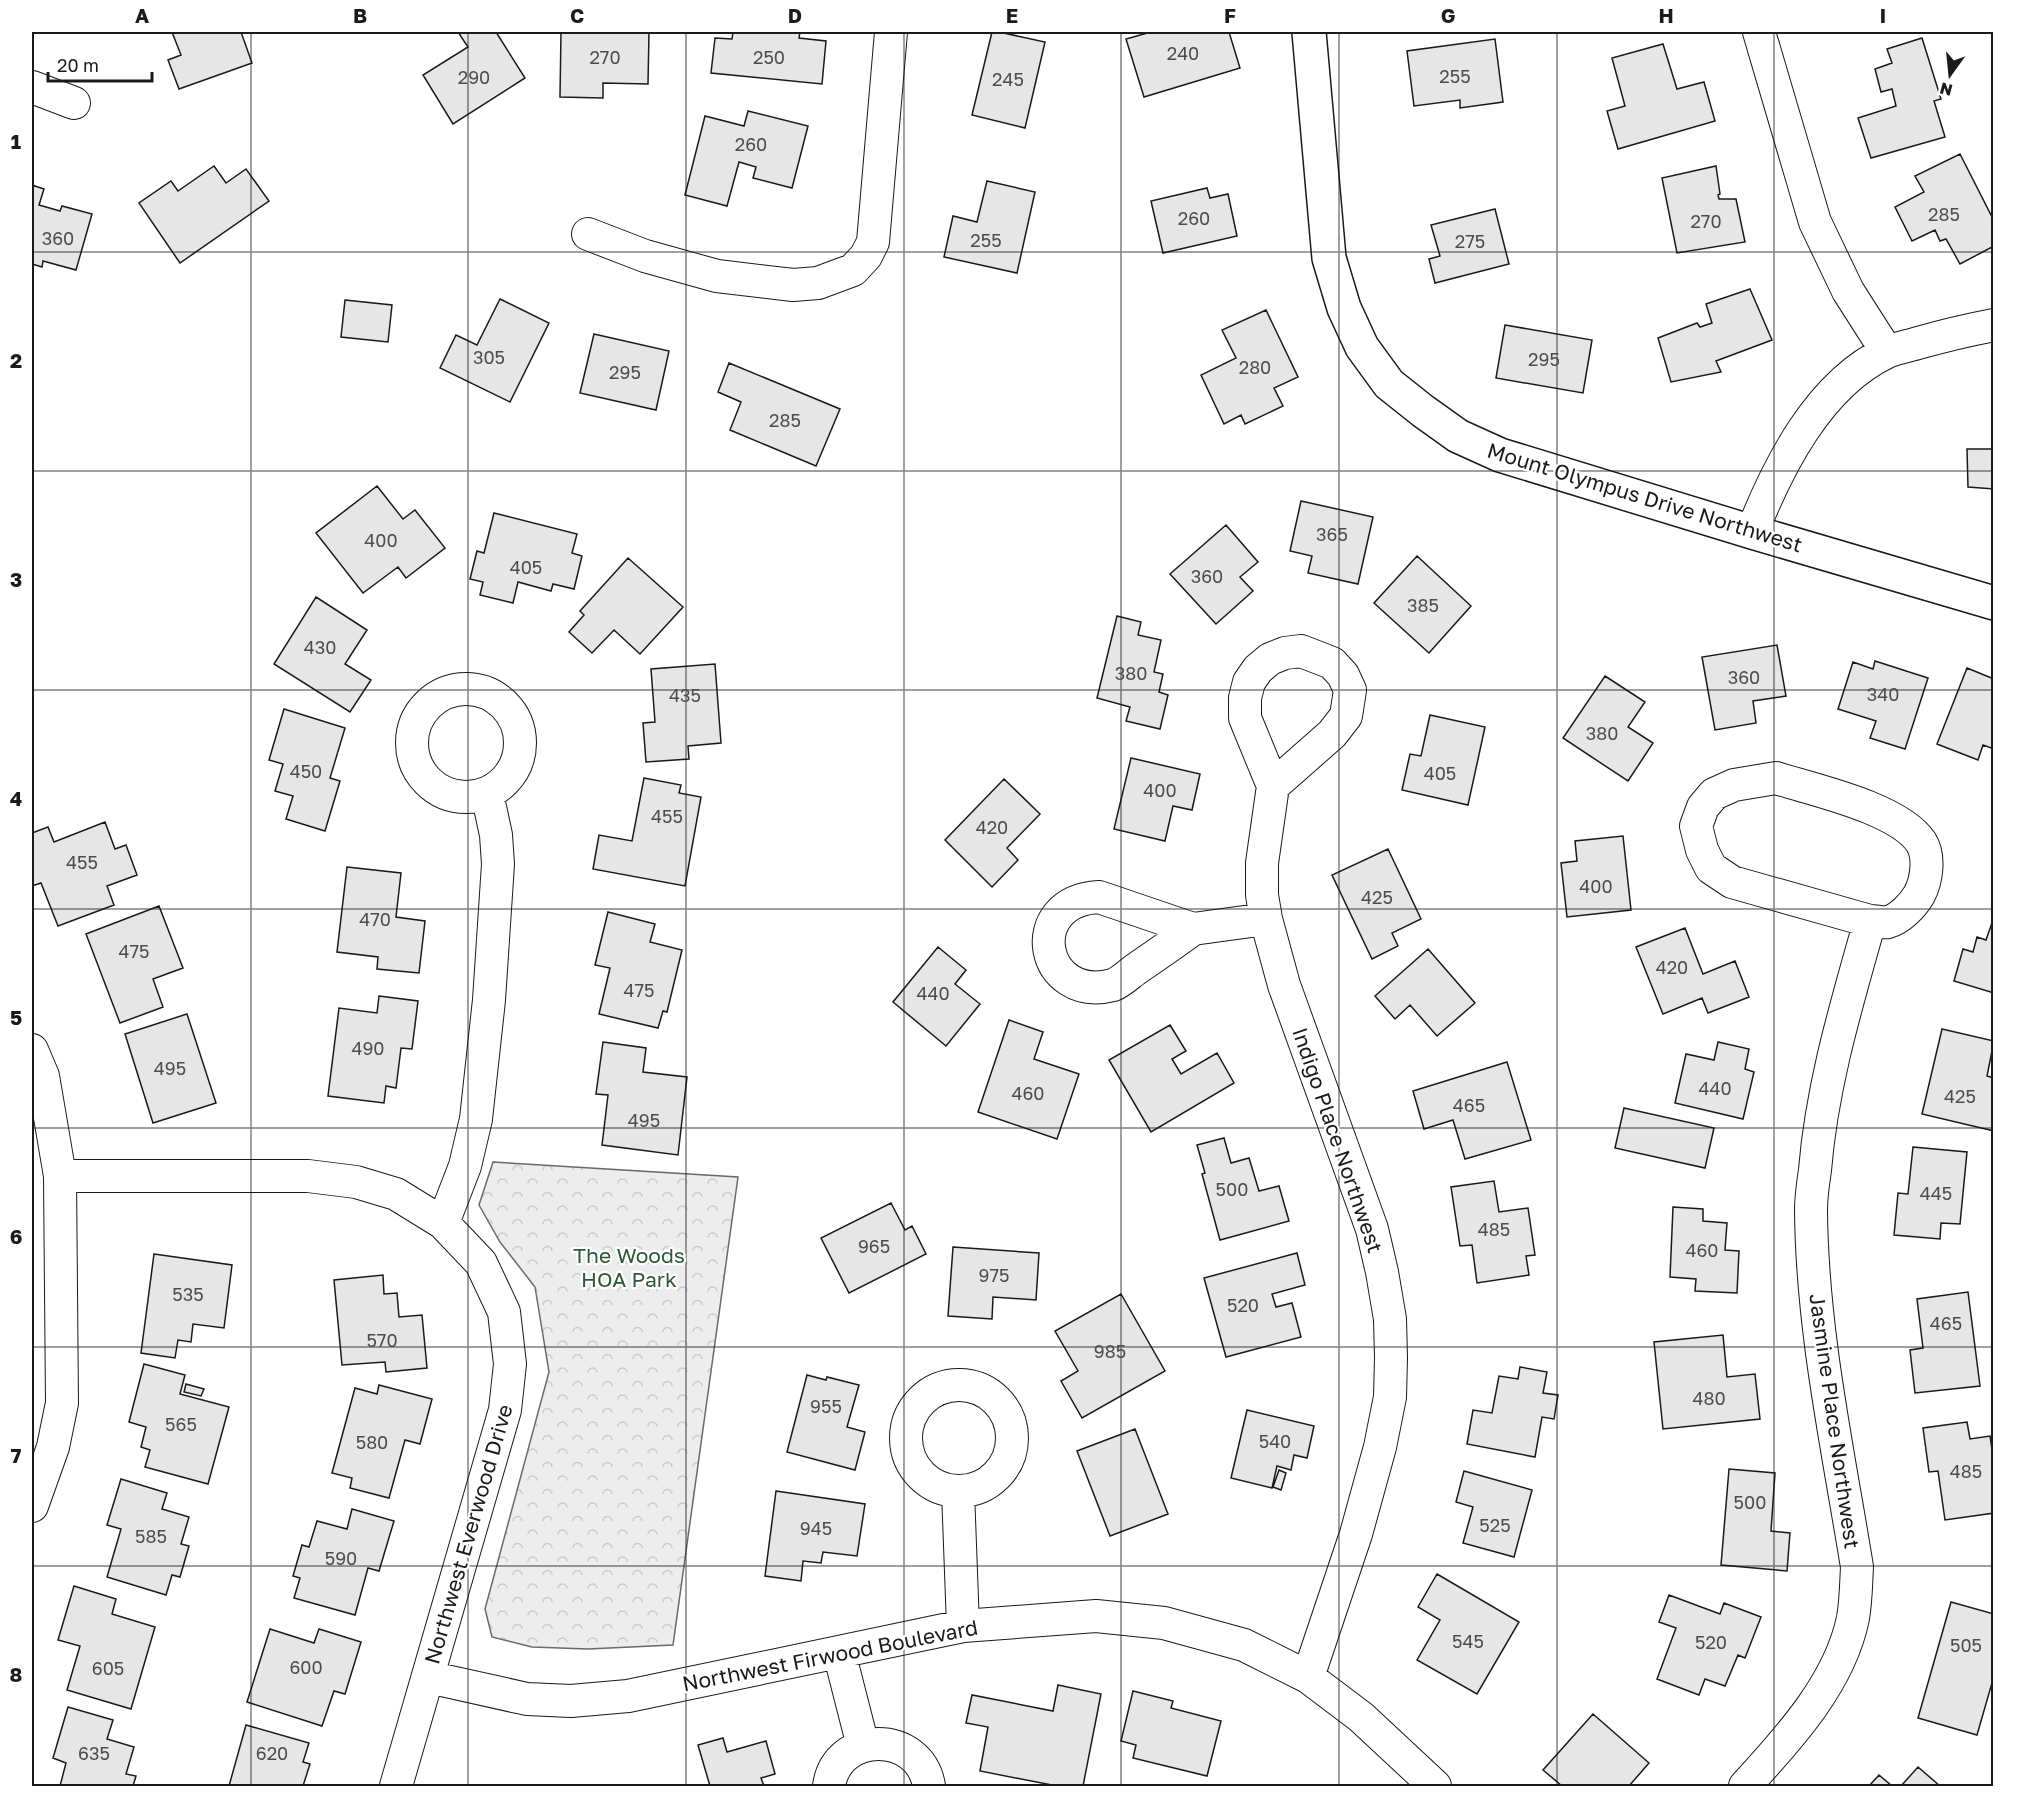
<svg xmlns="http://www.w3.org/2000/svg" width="2025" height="1818" font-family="'Golos Text',sans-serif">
  <defs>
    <pattern id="park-crowns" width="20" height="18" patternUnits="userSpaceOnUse" patternTransform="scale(1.5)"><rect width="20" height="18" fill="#ededed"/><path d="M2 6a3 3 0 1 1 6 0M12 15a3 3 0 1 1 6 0" fill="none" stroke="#cbcbcb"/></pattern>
  </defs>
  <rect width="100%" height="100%" fill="#fff"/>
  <path fill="url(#park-crowns)" stroke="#6a6a6a" stroke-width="1.5" d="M 493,1162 L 738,1177 L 673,1645 L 588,1649 L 532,1647 L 492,1637 L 485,1609 L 549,1372 L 535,1287 L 500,1242 L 479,1205 Z"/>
  <path fill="#e6e6e6" stroke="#1a1a1a" stroke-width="1.5" d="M 172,32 L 241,32 L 252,63 L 179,89 L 168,60 L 181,55 Z
    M 458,32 L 496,32 L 525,78 L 453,124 L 423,75 L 468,47 Z
    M 561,32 L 649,32 L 648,84 L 603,83 L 603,98 L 560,97 Z
    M 733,32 L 800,32 L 799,38 L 826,41 L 822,84 L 711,73 L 715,38 L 732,39 Z
    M 992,32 L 999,32 L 1045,42 L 1025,128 L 972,115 Z
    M 1151,32 L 1229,32 L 1240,68 L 1144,97 L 1126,39 Z
    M 1922,38 L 1941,99 L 1934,101 L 1945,137 L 1871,158 L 1858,118 L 1896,106 L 1892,89 L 1881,92 L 1875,69 L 1892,63 L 1887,49 Z
    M 1495,39 L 1503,102 L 1460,108 L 1460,100 L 1414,106 L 1407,51 Z
    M 1663,44 L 1677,89 L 1704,82 L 1715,121 L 1618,149 L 1607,111 L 1625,106 L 1612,58 Z
    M 748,111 L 808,126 L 792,188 L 753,178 L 756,167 L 739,162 L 727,206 L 685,195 L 705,116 L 744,126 Z
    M 1960,154 L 1994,221 L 1994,246 L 1960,264 L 1946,239 L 1940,241 L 1935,230 L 1912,241 L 1895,207 L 1924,192 L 1915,176 Z
    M 214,166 L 226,183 L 246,169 L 269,201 L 180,263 L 139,203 L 171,181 L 178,191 Z
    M 1716,166 L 1720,194 L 1718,195 L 1719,199 L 1736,199 L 1745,242 L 1677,253 L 1662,178 Z
    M 987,181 L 1035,192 L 1017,273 L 944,257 L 953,216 L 977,222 Z
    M 32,185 L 44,189 L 39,205 L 60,211 L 62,206 L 92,214 L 76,270 L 43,261 L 42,267 L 32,264 Z
    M 1207,188 L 1210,198 L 1228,194 L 1237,236 L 1163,253 L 1151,201 Z
    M 1495,209 L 1509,264 L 1435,283 L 1429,259 L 1440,256 L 1431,225 Z
    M 1750,289 L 1772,340 L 1716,361 L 1721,372 L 1671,382 L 1658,338 L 1697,323 L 1700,327 L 1712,323 L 1706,304 Z
    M 500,299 L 549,323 L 510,402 L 440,368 L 456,335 L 477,345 Z
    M 345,300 L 392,305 L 388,342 L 341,337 Z
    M 1266,310 L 1298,377 L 1274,388 L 1283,406 L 1245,424 L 1241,415 L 1224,424 L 1201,375 L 1236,358 L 1222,330 Z
    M 1505,325 L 1592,340 L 1583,393 L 1496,378 Z
    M 594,334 L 669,351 L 656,410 L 580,393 Z
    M 729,363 L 840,409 L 816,466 L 730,430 L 741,402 L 718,392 Z
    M 1967,449 L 1994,449 L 1994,489 L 1968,487 Z
    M 377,486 L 403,519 L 415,510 L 445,548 L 406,578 L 398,567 L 363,593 L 316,533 Z
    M 1301,501 L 1373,517 L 1358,584 L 1308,573 L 1312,556 L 1290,551 Z
    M 494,513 L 577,534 L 572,553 L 582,556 L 574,589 L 553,584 L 551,591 L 518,582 L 513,603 L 480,595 L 483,582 L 470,579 L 477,551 L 484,553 Z
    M 1226,525 L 1258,562 L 1240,577 L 1253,591 L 1216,624 L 1170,574 Z
    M 1417,556 L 1471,606 L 1429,653 L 1374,603 Z
    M 628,558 L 683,607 L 640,654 L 614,630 L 592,653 L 569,632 L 584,615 L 580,611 Z
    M 316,597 L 367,630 L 345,664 L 371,680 L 350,712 L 274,664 Z
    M 1117,616 L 1141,622 L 1138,635 L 1161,640 L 1154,672 L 1163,674 L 1159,692 L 1168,695 L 1160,729 L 1126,721 L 1130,707 L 1097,698 Z
    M 1777,645 L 1786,696 L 1753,701 L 1756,723 L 1715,730 L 1702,657 Z
    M 1875,661 L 1928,678 L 1905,749 L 1870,738 L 1876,721 L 1838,709 L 1853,662 L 1873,669 Z
    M 715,664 L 721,743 L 688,746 L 689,759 L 646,762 L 643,723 L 655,722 L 651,669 Z
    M 1967,668 L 1994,679 L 1994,749 L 1983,745 L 1978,760 L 1937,744 Z
    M 1605,676 L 1645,702 L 1628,727 L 1653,743 L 1628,781 L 1563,738 Z
    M 284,709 L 345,728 L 330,778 L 340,781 L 325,831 L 286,819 L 293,796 L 275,791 L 283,764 L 269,760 Z
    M 1430,715 L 1485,727 L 1468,805 L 1402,790 L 1410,754 L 1421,756 Z
    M 1131,758 L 1200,774 L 1192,810 L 1173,806 L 1165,841 L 1114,829 Z
    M 644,778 L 681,785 L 679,793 L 701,797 L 685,886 L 593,869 L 599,835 L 632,841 Z
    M 1004,779 L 1040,814 L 1007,848 L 1018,860 L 992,887 L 945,840 Z
    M 105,822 L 115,849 L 126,845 L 137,875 L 107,886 L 114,905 L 58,926 L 41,883 L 32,886 L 32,833 L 48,827 L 54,842 Z
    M 1623,836 L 1631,910 L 1567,917 L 1561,863 L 1577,861 L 1575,841 Z
    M 1388,849 L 1421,919 L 1392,933 L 1398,946 L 1372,959 L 1332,875 Z
    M 347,867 L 401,873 L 396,917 L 425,921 L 419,973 L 377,969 L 378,957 L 337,952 Z
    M 159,906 L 183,968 L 153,979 L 163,1007 L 120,1023 L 86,934 Z
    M 608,912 L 655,924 L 650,942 L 682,950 L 667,1012 L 663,1011 L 658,1028 L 599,1014 L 610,968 L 595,965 Z
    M 1994,917 L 1994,993 L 1954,981 L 1963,949 L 1973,952 L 1977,937 L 1986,940 Z
    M 1685,928 L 1703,974 L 1735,961 L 1749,997 L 1708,1013 L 1702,998 L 1663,1014 L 1636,947 Z
    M 938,947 L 966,970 L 955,984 L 980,1004 L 946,1046 L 893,1002 Z
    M 1428,949 L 1475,1003 L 1437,1036 L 1410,1005 L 1395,1019 L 1375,996 Z
    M 379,996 L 418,1001 L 412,1049 L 401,1048 L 396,1088 L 386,1086 L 384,1103 L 328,1096 L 339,1008 L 377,1013 Z
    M 187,1014 L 216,1103 L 153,1123 L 125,1034 Z
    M 1009,1020 L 1043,1032 L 1034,1059 L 1079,1074 L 1057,1139 L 978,1112 Z
    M 1170,1025 L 1186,1051 L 1172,1059 L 1181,1074 L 1217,1053 L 1234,1083 L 1151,1132 L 1109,1060 Z
    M 1942,1029 L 1994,1041 L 1987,1076 L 1994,1078 L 1994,1131 L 1922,1114 Z
    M 603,1042 L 646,1048 L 643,1072 L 687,1077 L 678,1155 L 602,1145 L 608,1095 L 596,1094 Z
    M 1718,1042 L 1749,1049 L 1745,1069 L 1754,1072 L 1743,1119 L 1675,1103 L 1686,1054 L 1714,1060 Z
    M 1507,1062 L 1531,1140 L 1465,1159 L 1453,1120 L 1424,1129 L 1413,1091 Z
    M 1624,1108 L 1714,1128 L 1705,1168 L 1615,1148 Z
    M 1224,1138 L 1231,1163 L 1249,1158 L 1259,1191 L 1279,1186 L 1289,1221 L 1220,1240 L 1202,1174 L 1205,1173 L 1197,1145 Z
    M 1913,1147 L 1967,1152 L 1960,1224 L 1941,1223 L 1940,1239 L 1894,1235 L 1898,1193 L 1908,1194 Z
    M 1494,1181 L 1499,1212 L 1528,1208 L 1535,1255 L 1526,1256 L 1529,1275 L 1477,1283 L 1472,1245 L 1460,1246 L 1451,1187 Z
    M 891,1203 L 905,1230 L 912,1226 L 926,1254 L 849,1293 L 821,1238 Z
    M 1673,1207 L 1703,1209 L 1703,1221 L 1727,1223 L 1725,1250 L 1739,1251 L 1737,1293 L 1695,1291 L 1696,1279 L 1670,1277 Z
    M 953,1247 L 1039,1253 L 1036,1300 L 993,1297 L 992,1319 L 948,1316 Z
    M 1297,1253 L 1305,1285 L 1272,1294 L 1276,1307 L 1292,1303 L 1301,1337 L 1226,1357 L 1204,1278 Z
    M 154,1254 L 232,1265 L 224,1328 L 193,1324 L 191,1342 L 178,1340 L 175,1358 L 141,1353 Z
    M 383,1275 L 384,1294 L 397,1293 L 399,1317 L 422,1315 L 427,1368 L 386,1372 L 385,1362 L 342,1365 L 334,1280 Z
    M 1968,1292 L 1980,1386 L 1915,1393 L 1910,1350 L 1923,1348 L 1917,1299 Z
    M 1121,1294 L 1165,1371 L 1082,1418 L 1061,1381 L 1078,1371 L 1055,1331 Z
    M 1723,1335 L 1727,1377 L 1755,1374 L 1760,1419 L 1663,1429 L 1654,1342 Z
    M 144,1364 L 185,1375 L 180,1394 L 229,1407 L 208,1484 L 145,1467 L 150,1450 L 141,1447 L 146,1427 L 129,1422 Z
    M 1520,1367 L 1547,1372 L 1543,1393 L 1558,1395 L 1554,1419 L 1542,1417 L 1535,1457 L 1467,1444 L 1473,1410 L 1492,1413 L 1499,1376 L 1518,1379 Z
    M 807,1375 L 826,1380 L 827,1377 L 859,1385 L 847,1427 L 865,1432 L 855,1470 L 787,1452 Z
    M 186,1384 L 204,1389 L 201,1396 L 184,1392 Z
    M 379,1385 L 432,1399 L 420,1444 L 405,1440 L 389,1498 L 350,1488 L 352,1478 L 332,1473 L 355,1388 L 377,1394 Z
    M 1247,1410 L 1314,1426 L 1307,1458 L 1294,1455 L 1291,1470 L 1277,1466 L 1272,1488 L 1231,1478 Z
    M 1967,1422 L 1970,1439 L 1990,1436 L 1994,1463 L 1994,1513 L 1945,1520 L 1938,1471 L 1929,1472 L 1923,1428 Z
    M 1135,1429 L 1168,1514 L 1110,1536 L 1077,1451 Z
    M 1729,1469 L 1775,1473 L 1771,1531 L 1790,1533 L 1787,1571 L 1721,1565 Z
    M 1279,1470 L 1286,1473 L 1281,1490 L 1273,1487 Z
    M 1464,1471 L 1532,1490 L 1514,1557 L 1463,1543 L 1473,1507 L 1456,1502 Z
    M 121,1479 L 167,1493 L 162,1509 L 189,1517 L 181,1544 L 189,1546 L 180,1577 L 172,1575 L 166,1595 L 107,1577 L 121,1529 L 107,1525 Z
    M 776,1491 L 865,1504 L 857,1556 L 823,1552 L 821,1563 L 803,1561 L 801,1581 L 765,1576 Z
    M 352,1509 L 394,1521 L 379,1571 L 368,1568 L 355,1615 L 294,1598 L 300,1578 L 293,1576 L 302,1545 L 309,1547 L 317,1521 L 347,1529 Z
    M 1437,1574 L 1519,1622 L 1477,1694 L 1417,1660 L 1440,1620 L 1418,1607 Z
    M 74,1586 L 116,1599 L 112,1614 L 155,1627 L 131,1709 L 67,1690 L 80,1646 L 58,1640 Z
    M 1669,1595 L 1720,1614 L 1724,1603 L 1761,1617 L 1745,1658 L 1738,1655 L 1725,1686 L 1705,1679 L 1699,1695 L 1657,1679 L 1676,1628 L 1659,1622 Z
    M 1951,1602 L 1994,1614 L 1994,1676 L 1977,1735 L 1918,1718 Z
    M 270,1629 L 314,1643 L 319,1629 L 361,1642 L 345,1694 L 334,1691 L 322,1726 L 247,1702 Z
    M 1058,1685 L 1101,1694 L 1083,1786 L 1057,1786 L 980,1771 L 988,1727 L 966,1723 L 972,1695 L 1053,1711 Z
    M 1133,1691 L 1173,1701 L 1171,1708 L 1221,1721 L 1207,1776 L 1133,1758 L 1136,1745 L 1121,1741 Z
    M 68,1707 L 113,1720 L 107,1739 L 134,1747 L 126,1774 L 136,1776 L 133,1786 L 60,1786 L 66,1763 L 53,1758 Z
    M 1593,1714 L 1649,1763 L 1629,1786 L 1562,1786 L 1543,1770 Z
    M 246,1725 L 309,1743 L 303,1762 L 310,1764 L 303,1786 L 229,1786 Z
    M 723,1738 L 727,1752 L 766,1741 L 775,1774 L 761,1778 L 764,1786 L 710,1786 L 698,1745 Z
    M 1918,1767 L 1940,1786 L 1901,1786 Z
    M 1879,1775 L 1892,1786 L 1869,1786 Z"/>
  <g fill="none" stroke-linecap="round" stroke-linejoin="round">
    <defs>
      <path id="minor" d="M 1759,32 L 1815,222 L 1848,291 L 1887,352
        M 32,87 L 74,103
        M 588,234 L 645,256 L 717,276 L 793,285 L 818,283 L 853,270 L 866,256 L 873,242 L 891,32
        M 1752,532 C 1778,466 1819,384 1887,352 C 1896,348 1908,346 1918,343 C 1943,336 1968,330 1994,325
        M412 743a54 54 0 1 1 108 0a54 54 0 1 1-108 0Z
        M 1776,778 C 1814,790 1898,808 1921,842 C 1930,856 1927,880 1919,895 C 1913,905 1900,919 1888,922 C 1883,923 1876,921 1870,921 L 1732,882 L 1711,868 L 1702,850 L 1696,826 L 1703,807 L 1714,794 L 1734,785 Z
        M 1273,786 L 1332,734 L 1346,716 L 1350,690 L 1343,675 L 1332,663 L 1301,651 L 1285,653 L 1270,659 L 1258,669 L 1249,682 L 1245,698 L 1245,718 L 1273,786 L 1262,863 L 1262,895 L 1266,919 L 1284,985 L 1372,1229 L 1382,1272 L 1390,1319 L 1391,1358 L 1390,1397 L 1380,1447 L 1356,1534 L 1308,1677
        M 1193,929 C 1174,943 1155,956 1136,969 C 1129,974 1121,982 1113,985 C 1040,1004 1021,901 1099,897 L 1193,929 L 1266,919
        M 32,1050 L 43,1076 L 60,1176 L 62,1403 L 53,1447 L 32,1506
        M 60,1176 L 308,1176 L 356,1182 L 396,1194 L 443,1223 L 481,1263 L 504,1312 L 510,1364 L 505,1410 L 396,1786
        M 443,1223 L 465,1166 L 476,1119 L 489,1000 L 498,864 L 496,835 L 487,793
        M906 1438a53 53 0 1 1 106 0a53 53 0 1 1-106 0Z
        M 958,1491 L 963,1626
        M 839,1652 L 863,1746
        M 428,1677 L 527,1699 L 571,1701 L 628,1696 L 963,1626 L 1096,1616 L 1164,1623 L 1244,1645 L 1308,1677 L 1361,1717 L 1435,1786
        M 829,1786 C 837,1730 920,1730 929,1786
        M 1745,1786 C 1788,1739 1840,1683 1853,1618 C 1856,1601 1856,1584 1857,1567 C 1838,1449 1812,1331 1811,1210 C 1811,1197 1813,1183 1815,1170 C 1822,1084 1847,1003 1870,921"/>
      <path id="tertiary" d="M 1309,32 L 1329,258 L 1344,308 L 1362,347 L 1389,384 L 1423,411 L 1458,436 L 1500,455 L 1752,532 L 1994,603"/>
    </defs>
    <use href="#minor" stroke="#1a1a1a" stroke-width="34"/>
    <use href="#tertiary" stroke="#1a1a1a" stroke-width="36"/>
    <use href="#minor" stroke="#fff" stroke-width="32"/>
    <use href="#tertiary" stroke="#fff" stroke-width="33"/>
  </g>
  <path fill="none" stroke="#1a1a1a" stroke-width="1.5" stroke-opacity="0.55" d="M 251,32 L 251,1786M 468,32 L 468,1786M 686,32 L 686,1786M 904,32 L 904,1786M 1121,32 L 1121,1786M 1339,32 L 1339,1786M 1557,32 L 1557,1786M 1774,32 L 1774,1786M 32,252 L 1994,252M 32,471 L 1994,471M 32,690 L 1994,690M 32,909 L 1994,909M 32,1128 L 1994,1128M 32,1347 L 1994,1347M 32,1566 L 1994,1566"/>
  <g text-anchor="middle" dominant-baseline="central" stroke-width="4.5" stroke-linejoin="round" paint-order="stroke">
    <g font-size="18" fill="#4d4d4d">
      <text x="1183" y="53">240</text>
      <text x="605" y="57">270</text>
      <text x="769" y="57">250</text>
      <text x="1455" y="76">255</text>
      <text x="474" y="77">290</text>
      <text x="1008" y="79">245</text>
      <text x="751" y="144">260</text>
      <text x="1944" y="214">285</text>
      <text x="1194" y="218">260</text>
      <text x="1706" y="221">270</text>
      <text x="58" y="238">360</text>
      <text x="986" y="240">255</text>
      <text x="1470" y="241">275</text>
      <text x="489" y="357">305</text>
      <text x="1544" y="359">295</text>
      <text x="1255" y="367">280</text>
      <text x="625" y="372">295</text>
      <text x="785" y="420">285</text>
      <text x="1332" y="534">365</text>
      <text x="381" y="540">400</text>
      <text x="526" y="567">405</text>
      <text x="1207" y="576">360</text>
      <text x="1423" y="605">385</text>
      <text x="320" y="647">430</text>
      <text x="1131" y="673">380</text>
      <text x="1744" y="677">360</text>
      <text x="1883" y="694">340</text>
      <text x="685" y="695">435</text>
      <text x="1602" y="733">380</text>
      <text x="306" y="771">450</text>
      <text x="1440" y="773">405</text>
      <text x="1160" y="790">400</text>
      <text x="667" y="816">455</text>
      <text x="992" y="827">420</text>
      <text x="82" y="862">455</text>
      <text x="1596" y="886">400</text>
      <text x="1377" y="897">425</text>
      <text x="375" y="919">470</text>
      <text x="134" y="951">475</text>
      <text x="1672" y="967">420</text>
      <text x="639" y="990">475</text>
      <text x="933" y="993">440</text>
      <text x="368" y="1048">490</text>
      <text x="170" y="1068">495</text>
      <text x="1715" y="1088">440</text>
      <text x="1028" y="1093">460</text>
      <text x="1960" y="1096">425</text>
      <text x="1469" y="1105">465</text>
      <text x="644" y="1120">495</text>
      <text x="1232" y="1189">500</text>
      <text x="1936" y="1193">445</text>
      <text x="1494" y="1229">485</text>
      <text x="874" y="1246">965</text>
      <text x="1702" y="1250">460</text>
      <text x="994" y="1275">975</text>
      <text x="188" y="1294">535</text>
      <text x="1243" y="1305">520</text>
      <text x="1946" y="1323">465</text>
      <text x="382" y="1340">570</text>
      <text x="1110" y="1351">985</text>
      <text x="1709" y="1398">480</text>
      <text x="826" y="1406">955</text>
      <text x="181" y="1424">565</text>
      <text x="1275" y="1441">540</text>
      <text x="372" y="1442">580</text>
      <text x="1966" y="1471">485</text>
      <text x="1750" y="1502">500</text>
      <text x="1495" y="1525">525</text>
      <text x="816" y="1528">945</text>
      <text x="151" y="1536">585</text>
      <text x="341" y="1558">590</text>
      <text x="1468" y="1641">545</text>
      <text x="1711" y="1642">520</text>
      <text x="1966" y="1645">505</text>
      <text x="306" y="1667">600</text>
      <text x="108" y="1668">605</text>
      <text x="94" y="1753">635</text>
      <text x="272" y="1753">620</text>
    </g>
    <g font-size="21" fill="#1a1a1a" stroke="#fff">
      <text transform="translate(1645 497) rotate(17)">Mount Olympus Drive Northwest</text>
      <text transform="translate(1338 1140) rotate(71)">Indigo Place Northwest</text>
      <text transform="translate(1835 1421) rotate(82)">Jasmine Place Northwest</text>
      <text transform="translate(468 1534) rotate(-74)">Northwest Everwood Drive</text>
      <text transform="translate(830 1655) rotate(-11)">Northwest Firwood Boulevard</text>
    </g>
    <g font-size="21" fill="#2b5a34" stroke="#fff">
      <text x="629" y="1255">The Woods<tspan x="629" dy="24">HOA Park</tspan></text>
    </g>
  </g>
  <rect width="2025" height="1818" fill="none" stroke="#ffffff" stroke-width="66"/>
  <g transform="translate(1950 75) rotate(195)" stroke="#ffffff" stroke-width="4.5" paint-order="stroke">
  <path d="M0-4.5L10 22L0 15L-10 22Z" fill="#1a1a1a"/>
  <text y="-9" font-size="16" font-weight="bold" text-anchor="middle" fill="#1a1a1a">N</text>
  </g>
  <path d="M48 72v9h104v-9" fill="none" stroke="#1a1a1a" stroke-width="3"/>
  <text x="57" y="72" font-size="18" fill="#1a1a1a" stroke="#ffffff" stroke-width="4.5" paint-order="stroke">20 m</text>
  <rect x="33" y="33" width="1959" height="1752" fill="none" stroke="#1a1a1a" stroke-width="2"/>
  <g font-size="20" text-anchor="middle" font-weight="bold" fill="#1a1a1a">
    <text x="142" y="23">A</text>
    <text x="360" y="23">B</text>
    <text x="577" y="23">C</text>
    <text x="795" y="23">D</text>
    <text x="1012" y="23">E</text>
    <text x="1230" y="23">F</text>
    <text x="1448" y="23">G</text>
    <text x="1666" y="23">H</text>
    <text x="1883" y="23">I</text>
    <text x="16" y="149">1</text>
    <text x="16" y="368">2</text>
    <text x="16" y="587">3</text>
    <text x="16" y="806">4</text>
    <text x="16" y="1025">5</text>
    <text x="16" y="1244">6</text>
    <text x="16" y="1463">7</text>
    <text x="16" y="1682">8</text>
  </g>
</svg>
